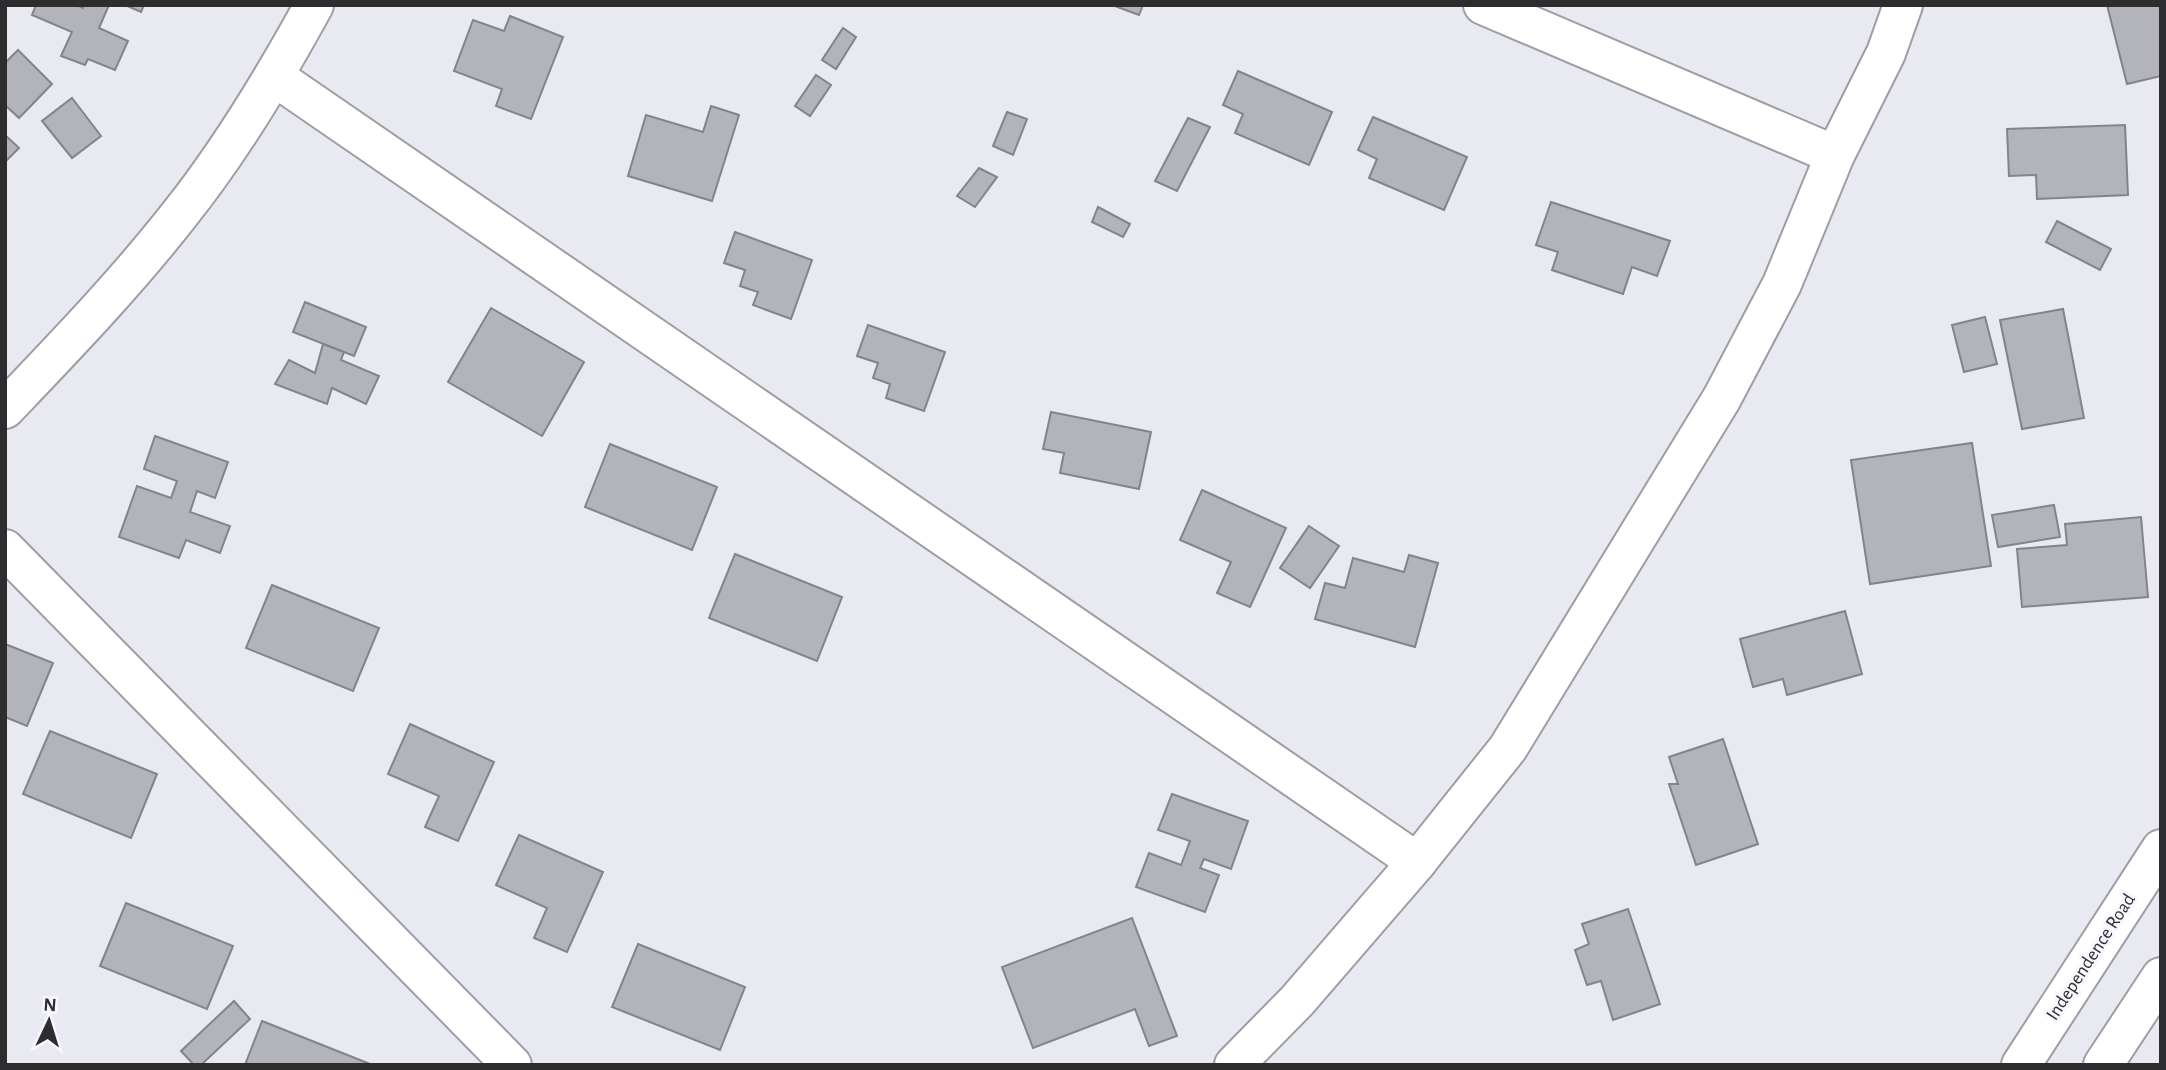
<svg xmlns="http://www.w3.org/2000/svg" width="2166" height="1070" font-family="'Alegreya Sans',sans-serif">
	<rect width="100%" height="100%" fill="#e9eaf1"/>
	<!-- building -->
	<g fill="#b3b3bb" stroke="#83838a" stroke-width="2">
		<polygon points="36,5 77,5 83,8 84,5 109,5 99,28 128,41 115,70 88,59 85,65 61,56 72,32 32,15"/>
		<polygon points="125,5 144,5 141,12"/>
		<polygon points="1112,5 1143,5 1139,15"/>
		<polygon points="2107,5 2161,5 2161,76 2127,84"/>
		<polygon points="510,16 563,37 531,119 496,106 502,89 454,71 473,20 504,31"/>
		<polygon points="843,28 856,37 836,69 822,60"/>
		<polygon points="18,50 52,84 19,118 5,105 5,63"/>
		<polygon points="1238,71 1332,112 1309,165 1235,133 1243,114 1223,105"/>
		<polygon points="816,75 831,85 810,116 795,106"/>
		<polygon points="72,98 101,136 72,158 42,121"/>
		<polygon points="711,106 739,115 712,201 628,176 646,115 703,132"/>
		<polygon points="1007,112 1027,119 1013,155 993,146"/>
		<polygon points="1373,117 1467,157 1444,210 1369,178 1377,159 1358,150"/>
		<polygon points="1188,118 1210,127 1177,191 1155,181"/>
		<polygon points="2125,125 2128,195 2037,199 2036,175 2009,176 2007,129"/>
		<polygon points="5,135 19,148 5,162"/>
		<polygon points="979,168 997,177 975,207 957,196"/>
		<polygon points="1551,202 1670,241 1657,276 1632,267 1623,294 1552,270 1558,252 1536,245"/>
		<polygon points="1098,207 1130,224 1123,237 1092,222"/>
		<polygon points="2057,221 2111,249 2100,270 2046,242"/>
		<polygon points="735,232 812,260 791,319 753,305 758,292 740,286 745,270 724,263"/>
		<polygon points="305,302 366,327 354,356 293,332"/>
		<polygon points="491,308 584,362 542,436 448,382"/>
		<polygon points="2063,309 2084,418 2022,429 2000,320"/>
		<polygon points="1985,317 1997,364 1964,372 1952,325"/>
		<polygon points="868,325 945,352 924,411 886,398 890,384 873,378 878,363 857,356"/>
		<polygon points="323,344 344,352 341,360 379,376 366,404 332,388 327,404 275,384 289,360 315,373"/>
		<polygon points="1051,412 1151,432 1139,489 1060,473 1064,453 1043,449"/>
		<polygon points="155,436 228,462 215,498 197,491 190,512 230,526 220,553 186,540 179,558 119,537 137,486 171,498 177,481 144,469"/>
		<polygon points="1972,443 1991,566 1870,584 1851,460"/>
		<polygon points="610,444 717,487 692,550 585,507"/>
		<polygon points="1202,490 1286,528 1250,607 1217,593 1231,562 1180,540"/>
		<polygon points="2054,505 2060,537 1998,547 1992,515"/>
		<polygon points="2141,517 2148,597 2022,607 2017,549 2067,545 2065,524"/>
		<polygon points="1309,526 1339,546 1310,588 1280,568"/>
		<polygon points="735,554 842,597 817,661 709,618"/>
		<polygon points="1409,555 1438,563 1415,647 1315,619 1325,583 1345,588 1353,558 1404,572"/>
		<polygon points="272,585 379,628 353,691 246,648"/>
		<polygon points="1845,611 1862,674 1787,695 1783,679 1753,687 1740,639"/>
		<polygon points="5,644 53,663 27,726 5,717"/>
		<polygon points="410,724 494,762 458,841 425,827 439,796 388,774"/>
		<polygon points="50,731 157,774 131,838 23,794"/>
		<polygon points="1723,739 1758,844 1696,865 1669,784 1678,784 1669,757"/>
		<polygon points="1172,794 1248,821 1231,869 1204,859 1200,868 1219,875 1205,912 1136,887 1149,853 1181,865 1190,841 1158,830"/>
		<polygon points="519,835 603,872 567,952 534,938 547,908 496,885"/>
		<polygon points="126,903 233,946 207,1009 100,966"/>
		<polygon points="1628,909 1660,1004 1613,1020 1601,981 1587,985 1575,950 1589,944 1582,924"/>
		<polygon points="1132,918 1177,1036 1149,1046 1135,1009 1033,1048 1002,967"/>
		<polygon points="638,944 745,987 720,1050 612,1007"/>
		<polygon points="234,1001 250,1019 201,1065 194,1065 181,1051"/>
		<polygon points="262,1021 370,1064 245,1065"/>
	</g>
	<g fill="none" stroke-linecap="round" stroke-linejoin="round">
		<!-- minor casing -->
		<g stroke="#9d9ea5" stroke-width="42">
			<g id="minor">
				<polyline points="1483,5 1835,155"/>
				<polyline points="275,77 1417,862"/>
				<path d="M5 409C65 346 125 284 179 215 231 150 274 78 314 5"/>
				<polyline points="5,549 512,1065"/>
				<polyline points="1234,1065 1297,1001 1417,862 1508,748 1722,398 1782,284 1835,155 1886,53 1903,5"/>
			</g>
		</g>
		<!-- major casing -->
		<g stroke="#9d9ea5" stroke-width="42">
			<g id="major">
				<polyline points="2021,1065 2161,849"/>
				<polyline points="2103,1065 2161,977"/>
			</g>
		</g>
		<!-- minor -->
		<use href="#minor" stroke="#fff" stroke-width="38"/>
		<!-- major -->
		<use href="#major" stroke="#fff" stroke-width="38"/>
	</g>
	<g text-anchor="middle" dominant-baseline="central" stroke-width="6" stroke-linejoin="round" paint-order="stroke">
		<!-- street labels -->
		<g font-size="19" fill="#2d2d30" stroke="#f6f7ff">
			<text transform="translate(2091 957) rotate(-57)">Independence Road</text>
		</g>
	</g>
	<!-- border -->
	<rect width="2166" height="1070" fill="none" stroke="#2d2d30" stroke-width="14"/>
	<!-- north arrow -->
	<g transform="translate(49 1021) rotate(4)" stroke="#f6f7ff" stroke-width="5" paint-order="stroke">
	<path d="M0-5L12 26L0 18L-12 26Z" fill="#2d2d30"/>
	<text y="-10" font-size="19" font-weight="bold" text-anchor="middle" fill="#2d2d30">N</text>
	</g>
</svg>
